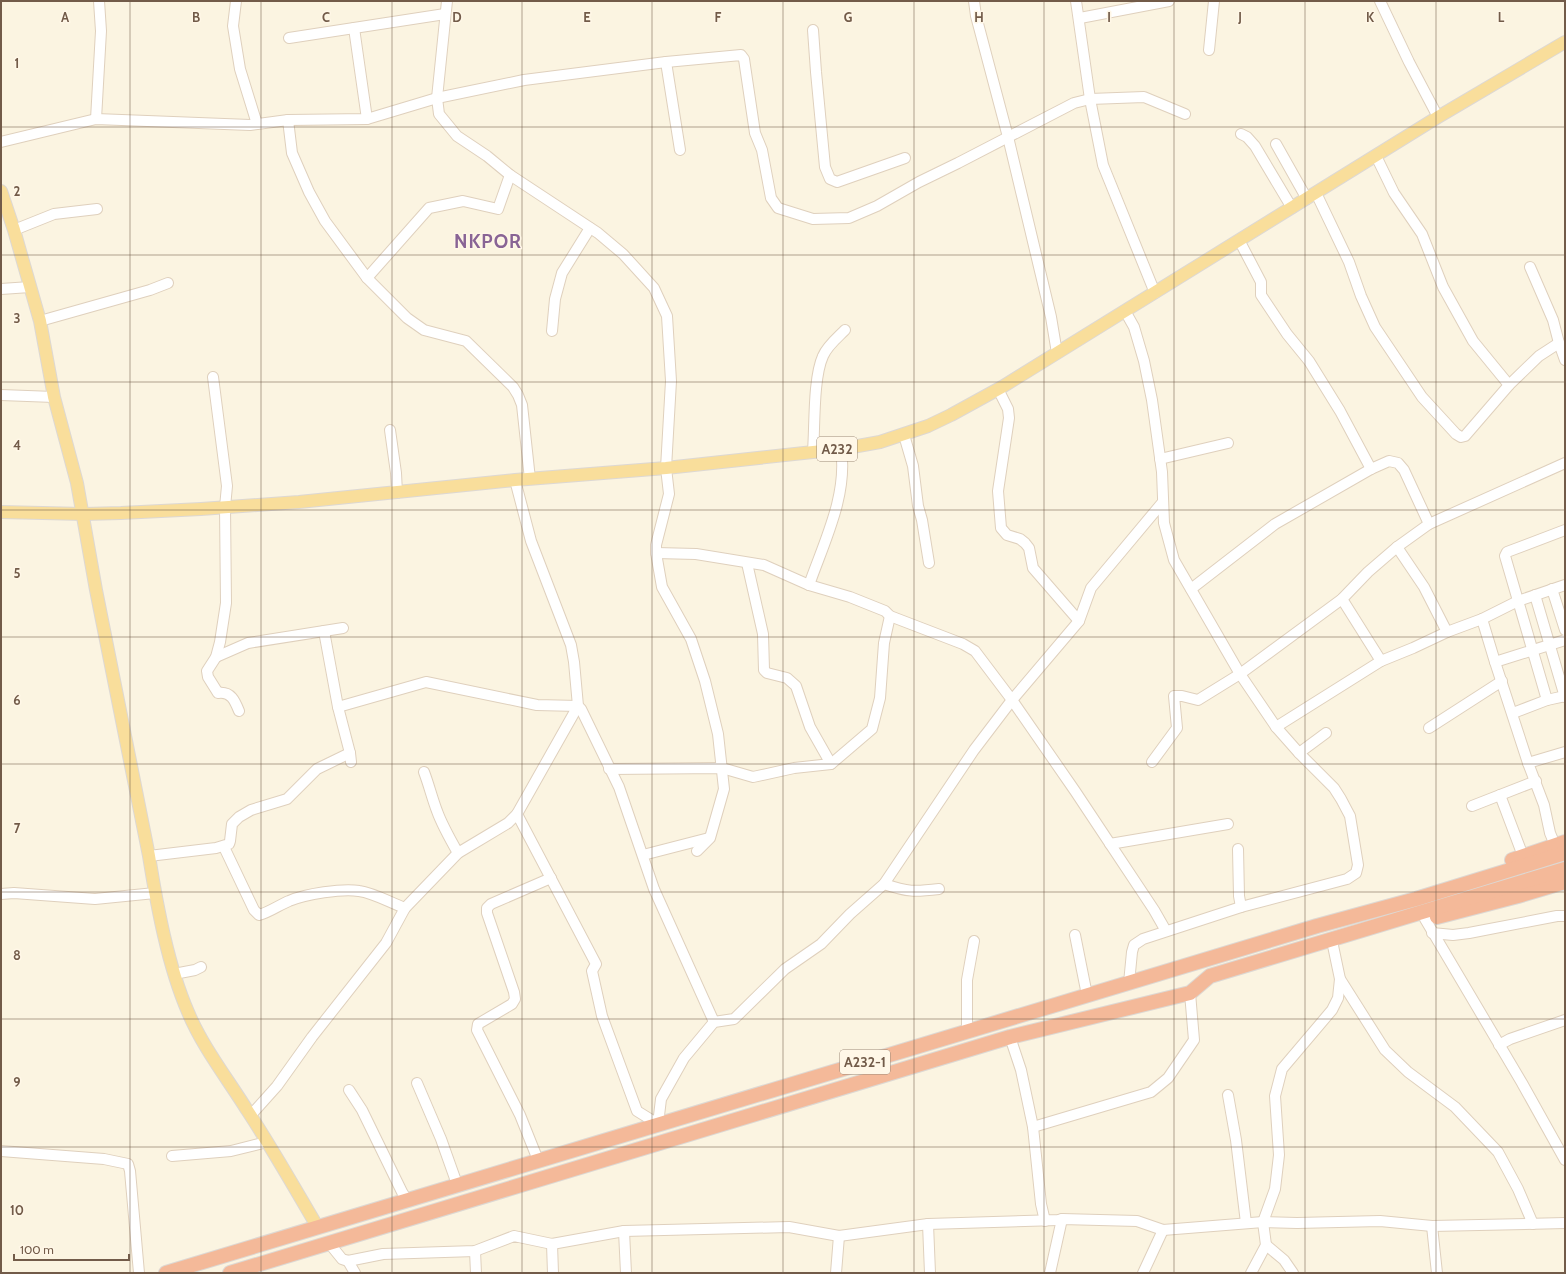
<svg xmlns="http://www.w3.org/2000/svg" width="1566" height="1274" font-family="Cabin,sans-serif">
	<rect width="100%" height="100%" fill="#fbf4e1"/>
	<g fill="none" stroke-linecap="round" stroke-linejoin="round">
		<!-- minor casing -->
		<g stroke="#dfd0bd" stroke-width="12">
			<g id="minor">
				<polyline points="236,1 233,26 240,69 257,124"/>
				<polyline points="447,1 437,98 439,114 457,136 487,156 510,175 598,233 623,254 654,288 667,316 671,381 666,468 669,494 656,545 656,553 662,587 691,639 705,681 718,734 724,789 710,838 697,851"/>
				<polyline points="974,1 976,16 1008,137 1051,317 1057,353"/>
				<polyline points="1076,1 1090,99 1103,165 1155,293"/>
				<polyline points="1380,1 1409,62 1438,117"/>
				<polyline points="1080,18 1169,1"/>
				<polyline points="354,28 367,119"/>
				<polyline points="813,30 816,72 825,167 830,179 837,182 905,158"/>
				<polyline points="289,38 445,14"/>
				<polyline points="1209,50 1214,1"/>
				<polyline points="666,62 680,150"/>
				<polyline points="96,119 101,31 99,1"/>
				<polyline points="288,120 292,153 309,192 325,221 367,278 407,318 424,330 466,341 513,387 518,395 522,405 530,479"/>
				<polyline points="1241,134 1247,137 1255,146 1292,208"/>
				<polyline points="1,142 96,119 250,125 288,120 367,119 437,98 524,80 666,62 741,55 744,59 755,133 762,150 771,198 778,208 813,219 849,218 877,206 919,182 958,163 1074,103 1090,99 1144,97 1185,114"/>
				<polyline points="1276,144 1307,199"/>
				<polyline points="1376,156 1394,193 1422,234 1443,287 1473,341 1509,385"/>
				<polyline points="1316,193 1349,262 1361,296 1375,327 1422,397 1456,434 1461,437 1465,436 1509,385 1539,356 1559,343 1565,360"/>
				<polyline points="14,230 54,214 97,209"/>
				<polyline points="1239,240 1261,282 1261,295 1287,334 1309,361 1340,411 1371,469"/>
				<polyline points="1530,267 1553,320 1559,343"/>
				<polyline points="367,278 429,208 463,201 498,209 510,175"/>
				<polyline points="1,289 30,287"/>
				<polyline points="1125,311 1134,327 1144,361 1152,400 1162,472 1164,523 1174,560 1240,674 1276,727 1299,753 1334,788 1341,799 1350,816 1358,865 1356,873 1347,879 1241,907 1143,939 1134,945 1132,952 1129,983"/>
				<polyline points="40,321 150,290 168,283"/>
				<polyline points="552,331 555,299 562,273 590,228"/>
				<path d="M213 377 227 486 225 507 226 603 220 642 216 657 207 671 208 677 218 693C231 691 235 701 239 711"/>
				<polyline points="998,389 1008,409 1009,418 998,491 1001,528 1007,535 1020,539 1025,543 1029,548 1033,568 1079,621"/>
				<polyline points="1,395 54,397"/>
				<polyline points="390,430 396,473 397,493"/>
				<polyline points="904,435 913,466 918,506 922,520 929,563"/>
				<path d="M813 451C815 426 813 378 823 356 827 346 837 338 845 330"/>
				<polyline points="1160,459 1228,443"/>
				<polyline points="515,480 531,541 571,645 574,662 578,706 581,709 619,787 654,889 714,1022"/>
				<polyline points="1397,547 1424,587 1447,632"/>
				<polyline points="656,553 696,554 764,565 809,585 850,597 885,611 890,616 963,644 975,651 1012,700 1075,791 1154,910 1166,931"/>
				<polyline points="747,563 763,634 764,670 767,673 787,678 796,686 810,727 831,764"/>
				<path d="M809 585C824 542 848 495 841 449"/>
				<polyline points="1191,589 1275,524 1371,469 1389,461 1398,463 1404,470 1429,524"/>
				<polyline points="1552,589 1565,630"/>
				<polyline points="1535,595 1565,697"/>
				<polyline points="1342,599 1381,661"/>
				<polyline points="1482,619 1495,662 1528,763 1544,805 1550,833 1555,845"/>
				<polyline points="324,631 338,707 350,753 351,762"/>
				<polyline points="216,657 248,643 343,628"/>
				<polyline points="1495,662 1565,640"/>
				<polyline points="1547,700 1505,556 1507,552 1565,530"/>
				<polyline points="338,707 426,682 537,705 578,706"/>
				<polyline points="1513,713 1547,700 1565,696"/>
				<polyline points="1276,727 1381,661 1413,648 1447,632 1482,619 1518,601 1565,585"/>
				<polyline points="1429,728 1502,681"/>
				<polyline points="1299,753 1326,733"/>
				<polyline points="1152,762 1177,728 1174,696 1182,696 1198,700 1240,674 1342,599 1368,572 1397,547 1429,524 1565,463"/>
				<polyline points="1528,763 1565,752"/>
				<polyline points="609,769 722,768 753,777 794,768 831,764 872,729 880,698 884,643 890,616"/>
				<path d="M424 772C429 785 432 798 437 811 442 825 450 839 458 853"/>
				<polyline points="1500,795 1523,856"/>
				<polyline points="1472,806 1536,781"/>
				<polyline points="517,814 596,964 592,971 602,1016 637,1111 658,1124 661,1099 684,1058 714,1022 734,1019 785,969 821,944 850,914 884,884 974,750 1012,700 1079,621 1091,588 1162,503"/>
				<polyline points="1110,844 1228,824"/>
				<path d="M224 847 254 910 259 915C270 912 279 905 289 901 305 894 343 888 359 891 374 893 391 903 405 908"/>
				<polyline points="1238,849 1239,896 1241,907"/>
				<polyline points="643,855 709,838"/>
				<polyline points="149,856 216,848 229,844 230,841 232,824 239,817 251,810 287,799 317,769 350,753"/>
				<path d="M884 884C908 892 914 892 939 889"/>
				<polyline points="1,894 14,893 95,899 155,893"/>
				<polyline points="1425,919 1522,1083 1565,1160"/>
				<polyline points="1432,933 1453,935 1469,933 1557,916 1565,916"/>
				<polyline points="1075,935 1087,995"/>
				<polyline points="1332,941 1340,979 1385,1050 1408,1072 1455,1107 1498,1152 1518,1189 1533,1224"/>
				<polyline points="174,974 195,970 201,967"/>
				<polyline points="967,1031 967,980 974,941"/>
				<polyline points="1010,1037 1021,1070 1033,1127 1041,1204 1045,1221"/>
				<polyline points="1499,1045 1510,1039 1565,1020"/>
				<polyline points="417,1083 441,1139 457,1184"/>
				<polyline points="349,1090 362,1110 402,1192 407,1200"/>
				<polyline points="1228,1095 1236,1140 1246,1223"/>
				<polyline points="251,1115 277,1086 312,1037 386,943 405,908 458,853 508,823 517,814 578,706"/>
				<polyline points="1033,1127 1151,1092 1168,1078 1194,1040 1190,993"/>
				<polyline points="1,1151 104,1159 128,1164 130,1171 139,1273"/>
				<polyline points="172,1156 231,1151 267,1142"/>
				<polyline points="538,1160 520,1115 477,1030 478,1024 512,1004 515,999 514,992 487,913 487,908 491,904 551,878"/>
				<polyline points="928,1224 930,1273"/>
				<polyline points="1432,1226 1437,1273"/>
				<polyline points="624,1231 626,1273"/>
				<polyline points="329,1243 342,1259 348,1261 383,1254 475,1251 514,1236 552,1244 624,1231 789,1227 839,1236 928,1224 1058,1220 1062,1219 1137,1221 1163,1230 1263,1222 1297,1223 1380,1221 1432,1226 1565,1223"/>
				<polyline points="552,1244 553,1273"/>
				<polyline points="1266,1245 1284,1260 1293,1273"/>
				<polyline points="475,1251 476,1273"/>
				<polyline points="348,1261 355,1273"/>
				<polyline points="836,1273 839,1236"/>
				<polyline points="1050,1273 1062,1219"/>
				<polyline points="1143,1273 1163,1230"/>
				<polyline points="1251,1273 1266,1245 1263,1222 1275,1189 1279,1155 1275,1096 1282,1069 1332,1010 1338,998 1340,979"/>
			</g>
		</g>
		<!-- major casing -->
		<g stroke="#ddd8d3" stroke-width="14">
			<g id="major">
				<path d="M1 191 14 230 40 321 54 397 77 483 96 590 149 856C157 906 168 966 188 1012 202 1046 227 1078 247 1110 272 1148 294 1187 317 1226"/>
				<polyline points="1,512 84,514 121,513 201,509 299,502 515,480 666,468 841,449 880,442 928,426 951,415 1002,387 1438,117 1565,42"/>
			</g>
		</g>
		<!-- highway casing -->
		<g stroke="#ddd8d3" stroke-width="16">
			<g id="highway">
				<polyline points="1512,860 1565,842"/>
				<polyline points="1437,917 1518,896 1565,882"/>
				<polyline points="166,1273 1317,926 1416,899 1565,853"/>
				<polyline points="230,1273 1010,1037 1190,993 1210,976 1565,869"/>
			</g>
		</g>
		<!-- minor -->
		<use href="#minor" stroke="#fff" stroke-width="10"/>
		<!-- major -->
		<use href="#major" stroke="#f9de9b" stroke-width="12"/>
		<!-- highway -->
		<use href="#highway" stroke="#f4b999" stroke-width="14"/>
	</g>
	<!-- grid -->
	<path fill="none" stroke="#725b49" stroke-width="1" stroke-opacity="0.55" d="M130 1V1273M261 1V1273M392 1V1273M522 1V1273M652 1V1273M783 1V1273M914 1V1273M1044 1V1273M1174 1V1273M1305 1V1273M1436 1V1273M1 127H1565M1 255H1565M1 382H1565M1 510H1565M1 637H1565M1 764H1565M1 892H1565M1 1019H1565M1 1147H1565"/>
	<g text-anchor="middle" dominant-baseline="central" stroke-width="3" stroke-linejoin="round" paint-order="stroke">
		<!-- shield labels -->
		<g fill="#fff7e7" stroke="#9c8a78" stroke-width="1">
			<rect x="817" y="437" width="40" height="24" rx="3"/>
			<rect x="840" y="1050" width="50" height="24" rx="3"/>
		</g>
		<g font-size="14" font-weight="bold" fill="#725b49">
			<text x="837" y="449">A232</text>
			<text x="865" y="1062">A232-1</text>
		</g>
		<!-- district labels -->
		<g font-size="19" font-weight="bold" letter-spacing="1" fill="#896495" stroke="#fff7e7">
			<text x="488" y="241">NKPOR</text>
		</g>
	</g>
	<g font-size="13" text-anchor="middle" font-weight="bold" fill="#725b49" stroke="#fff7e7" stroke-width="3" stroke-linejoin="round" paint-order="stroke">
		<text x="65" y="22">A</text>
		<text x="196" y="22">B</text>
		<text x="326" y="22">C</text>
		<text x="457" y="22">D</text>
		<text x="587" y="22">E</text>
		<text x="718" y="22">F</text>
		<text x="848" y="22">G</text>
		<text x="979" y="22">H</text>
		<text x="1109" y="22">I</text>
		<text x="1240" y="22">J</text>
		<text x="1370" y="22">K</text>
		<text x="1501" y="22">L</text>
		<text x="17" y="68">1</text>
		<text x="17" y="196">2</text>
		<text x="17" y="323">3</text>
		<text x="17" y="450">4</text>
		<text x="17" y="578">5</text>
		<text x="17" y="705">6</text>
		<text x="17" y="833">7</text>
		<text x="17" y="960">8</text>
		<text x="17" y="1087">9</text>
		<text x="17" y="1215">10</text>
	</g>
	<!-- border -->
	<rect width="1566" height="1274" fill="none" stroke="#725b49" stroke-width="4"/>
	<!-- scale -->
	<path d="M14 1254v6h115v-6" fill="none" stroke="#725b49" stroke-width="2"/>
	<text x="20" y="1254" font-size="12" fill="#725b49" stroke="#fff7e7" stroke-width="3" paint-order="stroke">100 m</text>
</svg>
